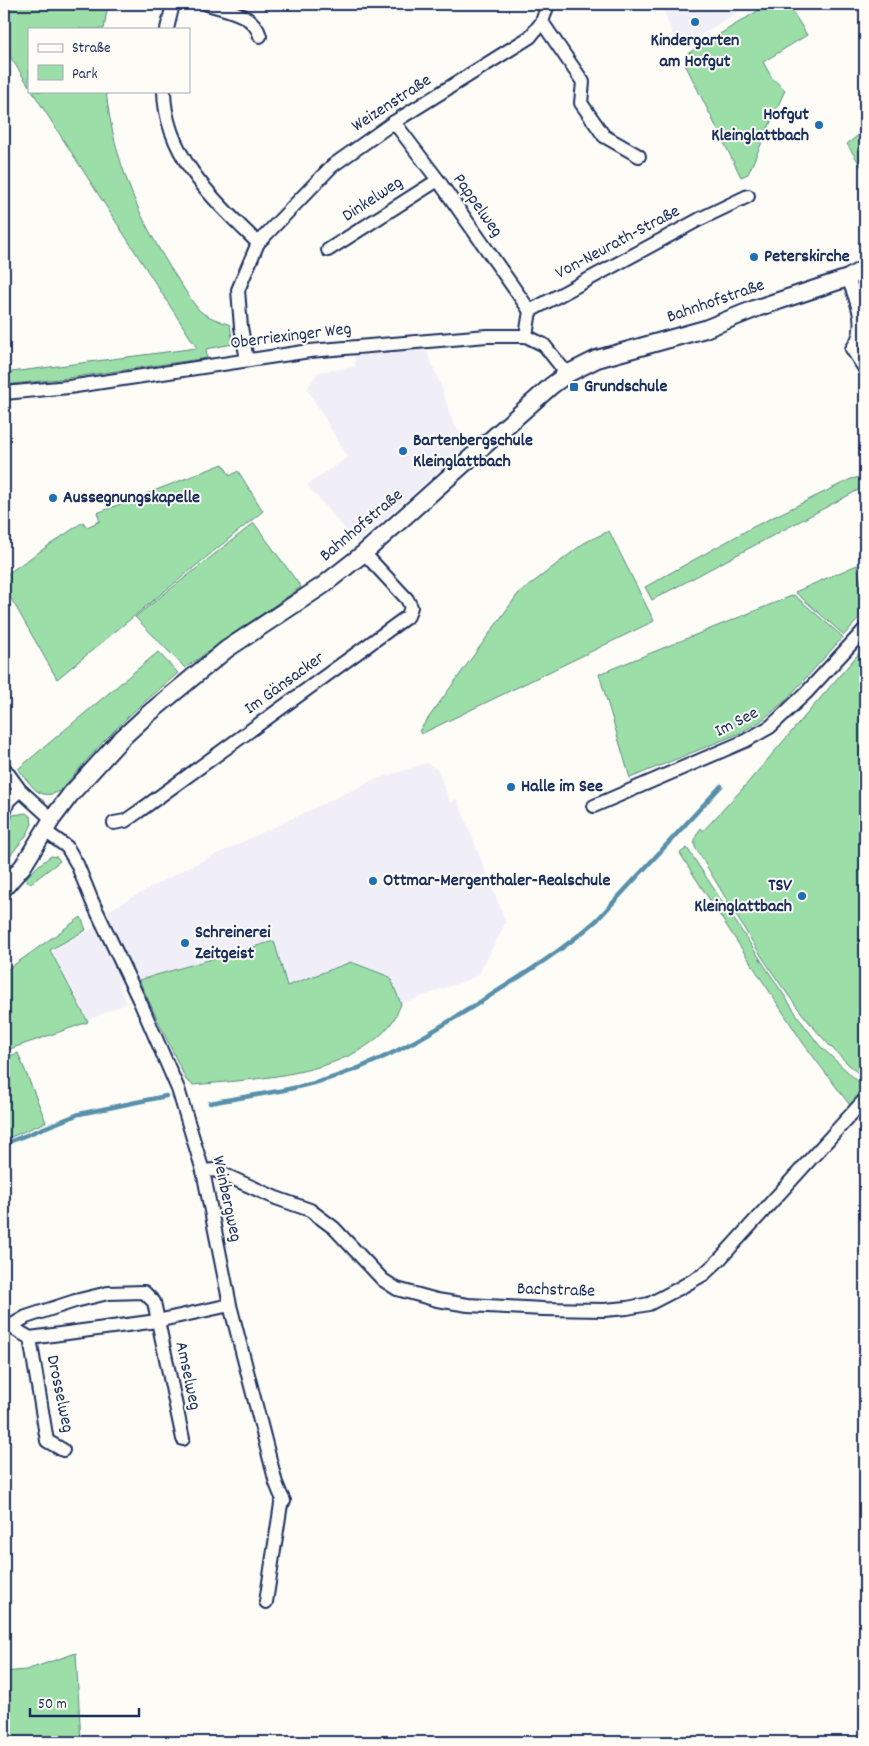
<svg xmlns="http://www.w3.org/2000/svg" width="869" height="1746" font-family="Dekko,sans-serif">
	<rect width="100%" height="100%" fill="#fdfcf7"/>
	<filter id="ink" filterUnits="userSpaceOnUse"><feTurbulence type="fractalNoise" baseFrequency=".02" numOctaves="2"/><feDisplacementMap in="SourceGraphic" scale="10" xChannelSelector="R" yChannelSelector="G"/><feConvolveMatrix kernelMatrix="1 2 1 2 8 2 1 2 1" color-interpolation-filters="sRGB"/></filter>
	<g filter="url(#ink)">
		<!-- built -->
		<g fill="#f0eff8">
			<polygon points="661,4 750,4 685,45 678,46 675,41"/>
			<polygon points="425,347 441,386 453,423 470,444 357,543 307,485 348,457 307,389 318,372 355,367 354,355"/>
			<polygon points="427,763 437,769 450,802 457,799 506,922 478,976 401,1004 390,977 351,962 287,986 273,941 119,985 127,1003 88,1020 52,950 111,919 107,911 183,870 374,780"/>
		</g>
		<!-- green -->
		<g fill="#9cdea7" stroke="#5c8682">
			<polygon points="4,4 108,4 104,29 29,29 29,86 4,47"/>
			<polygon points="769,4 788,4 807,35 763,62 772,78 785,90 748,174 741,177 685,64 687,54"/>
			<path d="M32 91H106C113 159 140 222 177 278 184 288 191 301 199 310 206 317 221 321 230 325L233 344 206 349 207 358 68 378 4 385V373L197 348Z"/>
			<polygon points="865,130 865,163 861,166 847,144"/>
			<polygon points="223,464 230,476 238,471 263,511 57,679 4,586 4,576 83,522 87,527 100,521 97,513"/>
			<polygon points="861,477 864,487 652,600 645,587 753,527 851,479"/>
			<polygon points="254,523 301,587 185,668 135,617"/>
			<polygon points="609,531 654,621 421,734 419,731 518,594 584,543"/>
			<polygon points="857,565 861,584 865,589 865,612 844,635 795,592"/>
			<polygon points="794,595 843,637 784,702 761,721 740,733 630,778 599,674"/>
			<path d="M158 652 178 673 132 713 101 744 60 791C38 802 32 785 18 769Z"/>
			<path d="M860 652 865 653V1079C792 1019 744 927 695 847 694 840 696 834 701 828L703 831 744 787Z"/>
			<polygon points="26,813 31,817 32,824 26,836 4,863 4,841 13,815"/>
			<path d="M687 848 801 1021 820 1046 863 1086C866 1096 858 1102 852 1108L803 1043 691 871 680 853Z"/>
			<polygon points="51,856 57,857 60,861 30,884 25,879 39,865"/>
			<polygon points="81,917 86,930 50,950 88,1022 4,1051 4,972"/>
			<path d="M274 941 287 986 351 962 390 977 401 1004C398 1011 395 1019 390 1025 349 1076 254 1079 193 1085L186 1080 139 980Z"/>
			<polygon points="18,1053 46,1122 4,1140 4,1058"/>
			<polygon points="76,1653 81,1742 4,1742 4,1672 26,1670"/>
		</g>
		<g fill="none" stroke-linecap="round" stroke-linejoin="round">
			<!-- stream -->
			<g stroke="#5890aa" stroke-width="4.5">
				<path d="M210 1103C253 1095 298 1090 340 1075 393 1057 441 1027 488 997 526 973 563 950 597 920L721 786"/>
				<polyline points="4,1144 79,1114 166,1096"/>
			</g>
			<!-- street casing -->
			<g stroke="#1b2f5e" stroke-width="16">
				<g id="street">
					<path d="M207 4C227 10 254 14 260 36"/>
					<polyline points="542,22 583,82 581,103 604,136 639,156"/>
					<polyline points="167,29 173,4"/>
					<path d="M164 91C165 156 215 201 258 243"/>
					<polyline points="394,122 438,180 530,311"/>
					<polyline points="328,250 438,180"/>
					<path d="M848 278C857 301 869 328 852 349L865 369"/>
					<polyline points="526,336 530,311 700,219 748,196"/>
					<polyline points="247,360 241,327 238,290 258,243 332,166 394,122 530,37 542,22 548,4"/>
					<polyline points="4,393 69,387 310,351 487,336 526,336 544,345 567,374"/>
					<polyline points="4,768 20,790 52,819"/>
					<polyline points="594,806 745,741 770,727 806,693 865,629"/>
					<polyline points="4,814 8,801 20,790"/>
					<polyline points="114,823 125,821 138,812 408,616 411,607 407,599 364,553"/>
					<polyline points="45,831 67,847 77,864 92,901 141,1004 178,1089 203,1171 230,1305 276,1483 280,1493 284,1501 281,1504 266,1602"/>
					<polyline points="203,1171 214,1170 276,1198 310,1210 334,1228 383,1280 397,1289 437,1300 468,1305 543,1309 604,1310 627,1308 649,1304 678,1289 704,1274 720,1259 865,1099"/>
					<polyline points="11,1327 30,1338 157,1321 230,1305"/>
					<polyline points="4,1330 26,1317 75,1301 108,1293 144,1292 154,1302 183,1439"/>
					<polyline points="30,1338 47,1441 63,1450"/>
				</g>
			</g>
			<!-- secondary casing -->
			<g stroke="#1b2f5e" stroke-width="20">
				<polyline id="secondary" points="4,888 23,866 52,819 70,795 120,740 147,715 227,649 322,586 364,553 551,386 567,374 597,359 705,329 757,308 848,278 865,268"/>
			</g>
			<!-- street -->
			<use href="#street" stroke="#fdfcf7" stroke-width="12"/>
			<!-- secondary -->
			<use href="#secondary" stroke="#fdfcf7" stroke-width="16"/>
		</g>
	</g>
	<!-- markers -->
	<g fill="#1f6fb2" stroke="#fdfcf7" stroke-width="2">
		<circle cx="695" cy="22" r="5"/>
		<circle cx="819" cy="125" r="5"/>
		<circle cx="754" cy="257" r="5"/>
		<rect x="569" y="382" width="10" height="10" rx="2.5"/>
		<circle cx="403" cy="451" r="5"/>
		<circle cx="53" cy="498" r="5"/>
		<circle cx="511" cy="787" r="5"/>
		<circle cx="373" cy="881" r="5"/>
		<circle cx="802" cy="896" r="5"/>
		<circle cx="185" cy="943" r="5"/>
	</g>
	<g text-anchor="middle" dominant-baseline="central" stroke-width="4" stroke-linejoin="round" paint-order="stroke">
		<!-- poi labels -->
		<g font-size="18" font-weight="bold" fill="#1b2f5e" stroke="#fdfcf7" text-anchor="start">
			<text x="695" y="41" text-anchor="middle">Kindergarten<tspan x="695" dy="21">am Hofgut</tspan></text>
			<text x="809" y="115" text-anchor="end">Hofgut<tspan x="809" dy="21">Kleinglattbach</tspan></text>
			<text x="764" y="257">Peterskirche</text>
			<text x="584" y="387">Grundschule</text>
			<text x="413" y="441">Bartenbergschule<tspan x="413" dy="21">Kleinglattbach</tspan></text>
			<text x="63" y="498">Aussegnungskapelle</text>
			<text x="521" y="787">Halle im See</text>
			<text x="383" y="881">Ottmar-Mergenthaler-Realschule</text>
			<text x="792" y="886" text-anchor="end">TSV<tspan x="792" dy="21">Kleinglattbach</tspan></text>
			<text x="195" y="933">Schreinerei<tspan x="195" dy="21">Zeitgeist</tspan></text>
		</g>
		<!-- street labels -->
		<g font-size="18" fill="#1b2f5e" stroke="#fdfcf7">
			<text transform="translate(392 104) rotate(-33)">Weizenstraße</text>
			<text transform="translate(373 200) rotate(-33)">Dinkelweg</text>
			<text transform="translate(477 206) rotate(55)">Pappelweg</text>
			<text transform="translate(618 243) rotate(-28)">Von-Neurath-Straße</text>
			<text transform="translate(716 302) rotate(-19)">Bahnhofstraße</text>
			<text transform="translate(291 337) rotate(-7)">Oberriexinger Weg</text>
			<text transform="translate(362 526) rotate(-40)">Bahnhofstraße</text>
			<text transform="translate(285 684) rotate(-36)">Im Gänsacker</text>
			<text transform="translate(737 723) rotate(-27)">Im See</text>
			<text transform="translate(226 1199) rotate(78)">Weinbergweg</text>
			<text transform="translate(556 1291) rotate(2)">Bachstraße</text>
			<text transform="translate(187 1376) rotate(78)">Amselweg</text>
			<text transform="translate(59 1394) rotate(78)">Drosselweg</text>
		</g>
	</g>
	<!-- margin -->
	<rect width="869" height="1746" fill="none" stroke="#fdfcf7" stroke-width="20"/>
	<rect x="10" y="10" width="849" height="1726" fill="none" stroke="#1b2f5e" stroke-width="2" filter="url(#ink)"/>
	<!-- legend -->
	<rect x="28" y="28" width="162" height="65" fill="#fdfcf7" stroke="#a3aaba"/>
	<rect x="38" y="44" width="25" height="8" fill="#fdfcf7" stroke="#a3aaba"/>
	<text x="72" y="52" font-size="15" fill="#1b2f5e">Straße</text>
	<rect x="38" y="65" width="25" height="15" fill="#9cdea7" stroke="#a3aaba"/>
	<text x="72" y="78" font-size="15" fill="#1b2f5e">Park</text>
	<!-- scale -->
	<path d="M30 1708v8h109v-8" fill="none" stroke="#1b2f5e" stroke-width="2.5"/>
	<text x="38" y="1708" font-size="15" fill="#1b2f5e" stroke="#fdfcf7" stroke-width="4" paint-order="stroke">50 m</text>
</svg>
